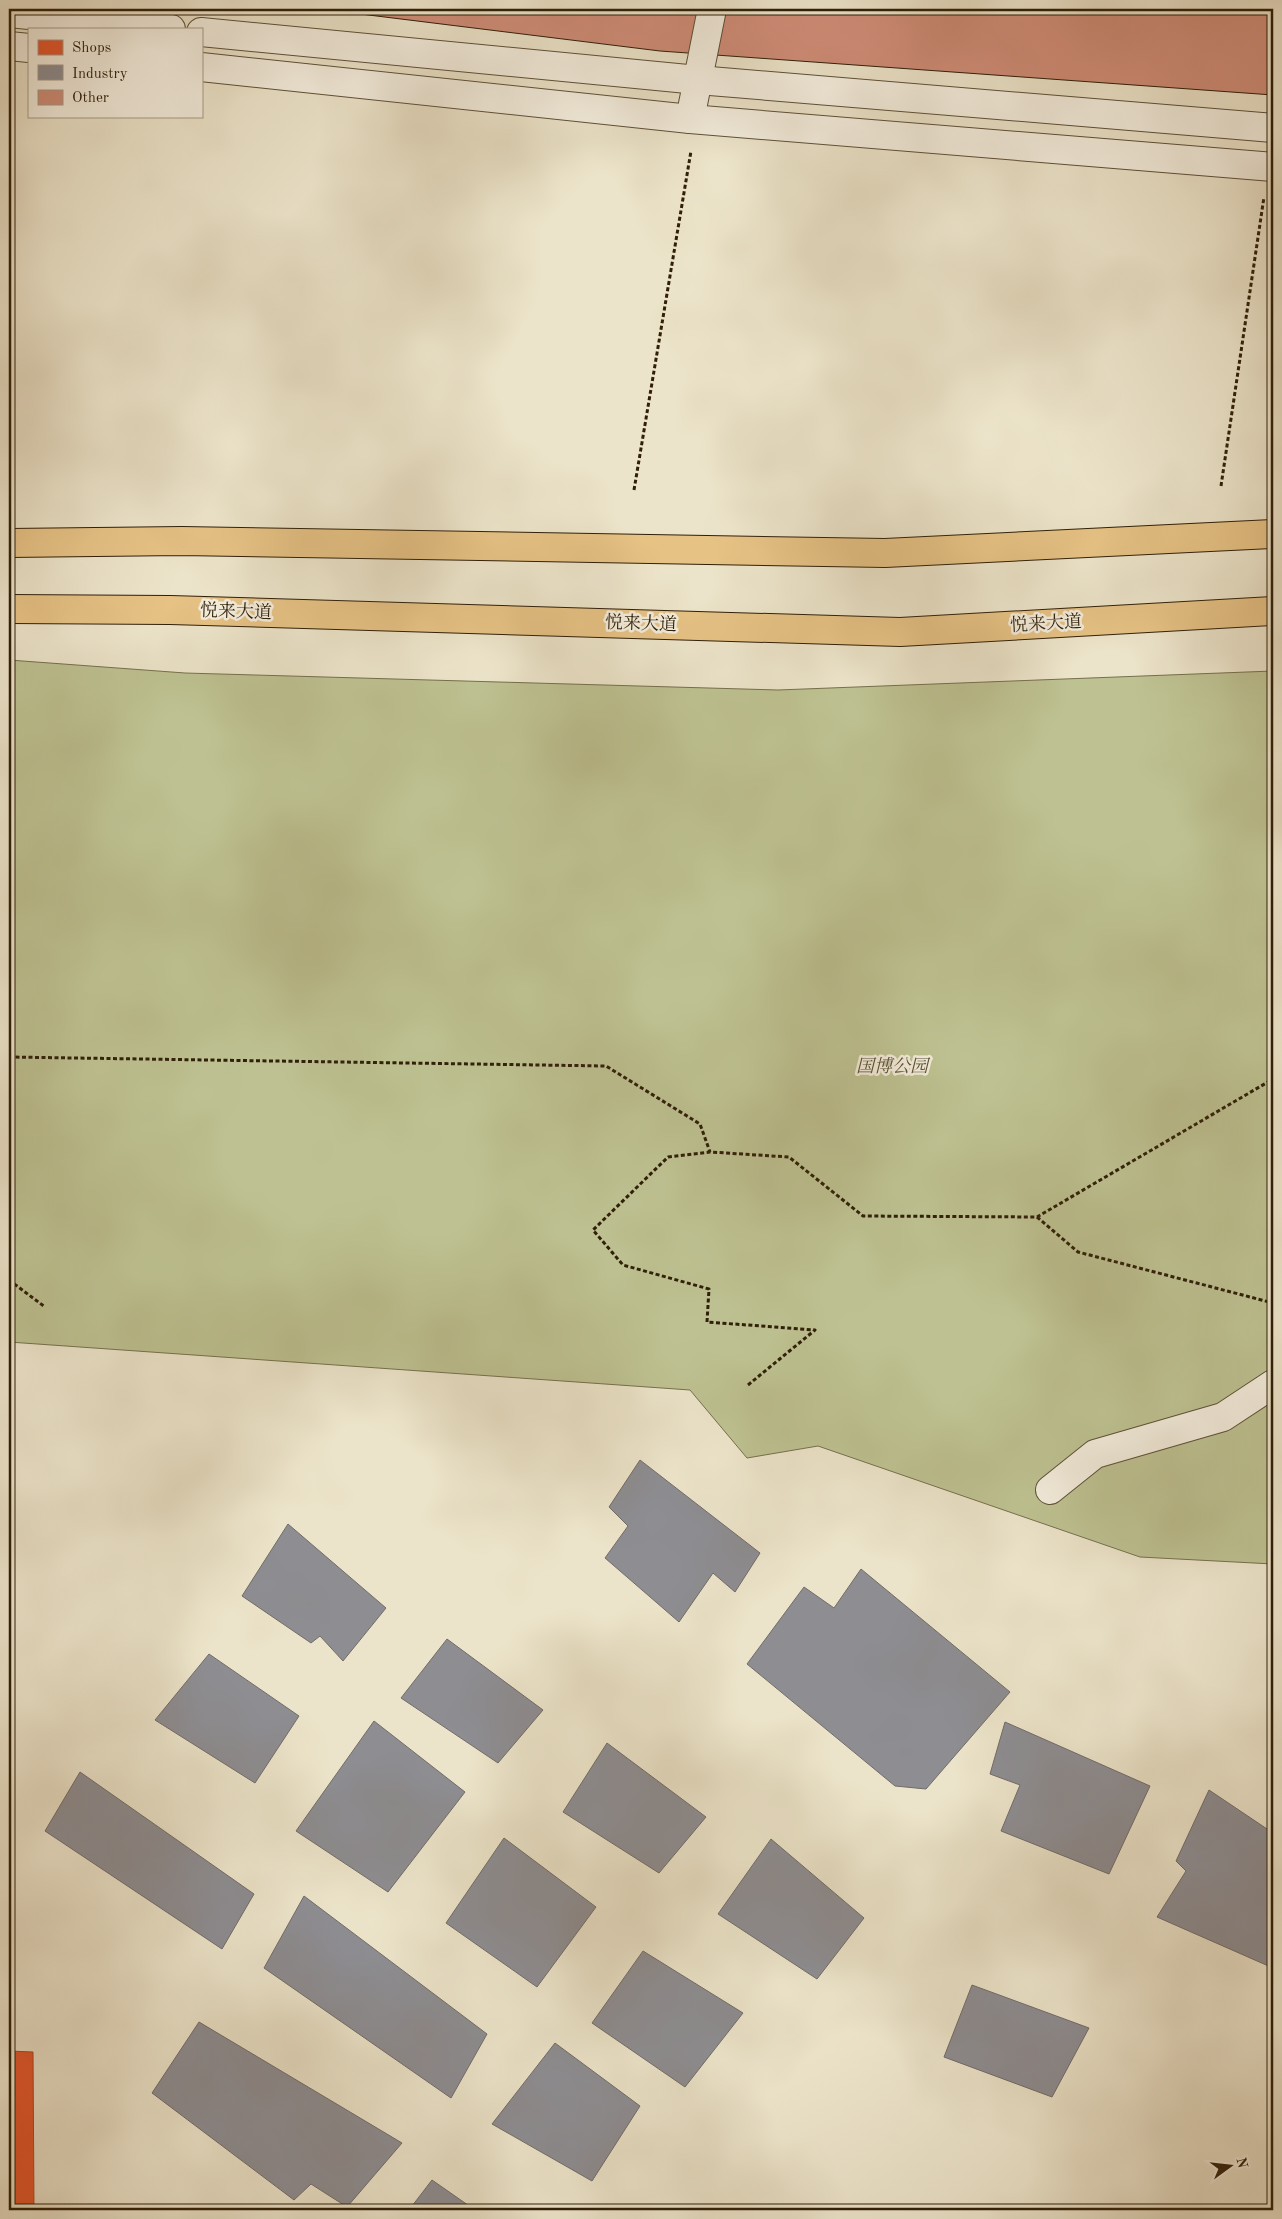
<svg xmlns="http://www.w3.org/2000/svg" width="1282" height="2219" font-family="'Old Standard TT','Noto Serif SC',serif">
	<rect width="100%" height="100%" fill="#ece4ca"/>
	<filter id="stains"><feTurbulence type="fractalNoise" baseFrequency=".004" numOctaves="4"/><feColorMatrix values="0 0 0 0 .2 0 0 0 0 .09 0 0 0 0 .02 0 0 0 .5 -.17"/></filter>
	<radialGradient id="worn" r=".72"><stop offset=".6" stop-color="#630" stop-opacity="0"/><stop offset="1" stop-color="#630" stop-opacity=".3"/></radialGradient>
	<!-- green -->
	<polygon fill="#bec292" stroke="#76704d" points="9,660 185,673 778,690 1273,671 1273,1564 1140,1557 818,1446 747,1458 690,1390 9,1342"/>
	<!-- shops -->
	<polygon fill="#e4572e" stroke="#ae4623" points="9,2051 33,2052 34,2210 9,2210"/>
	<!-- industry -->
	<g fill="#8d8d92" stroke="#716c69">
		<polygon points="640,1460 760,1553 735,1592 713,1573 679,1622 605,1558 628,1526 609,1507"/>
		<polygon points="288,1524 386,1608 343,1661 320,1636 311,1643 242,1596"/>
		<polygon points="861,1569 1010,1692 926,1789 895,1786 747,1664 804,1587 834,1608"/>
		<polygon points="447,1639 543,1710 498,1763 401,1698"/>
		<polygon points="209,1654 299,1716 255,1783 155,1720"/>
		<polygon points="374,1721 465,1792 388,1892 296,1831"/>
		<polygon points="1005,1722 1150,1786 1109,1874 1001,1831 1020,1785 990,1774"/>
		<polygon points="607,1743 706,1817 659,1873 563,1812"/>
		<polygon points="80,1772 254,1894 222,1949 45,1831"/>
		<polygon points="1209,1790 1273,1833 1273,1968 1157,1917 1186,1871 1176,1861"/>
		<polygon points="504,1838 596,1907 537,1987 446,1923"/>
		<polygon points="771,1839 864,1918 817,1979 718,1914"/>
		<polygon points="304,1896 487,2034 451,2098 264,1968"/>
		<polygon points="643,1951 743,2013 685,2087 592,2023"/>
		<polygon points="972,1985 1089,2028 1052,2097 944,2057"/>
		<polygon points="199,2022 402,2143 347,2207 311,2184 294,2200 152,2093"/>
		<polygon points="555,2043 640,2106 592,2181 492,2124"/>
		<polygon points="432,2180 475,2210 409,2210"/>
	</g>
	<!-- building -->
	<g fill="#cf8d78" stroke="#2f1f08">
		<polygon points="320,9 1273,9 1273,95 660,51"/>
		<polygon points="1220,9 1246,9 1246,12"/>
	</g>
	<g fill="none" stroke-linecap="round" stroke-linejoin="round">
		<!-- minor casing -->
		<g stroke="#5e5038" stroke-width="30">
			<g id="minor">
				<polyline points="9,13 171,29"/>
				<polyline points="201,32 698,80 1273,128"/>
				<polyline points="9,46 29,48"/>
				<polyline points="201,67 690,119 1273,167"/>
				<polyline points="690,119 712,9"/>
				<polyline points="1050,1490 1095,1454 1223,1417 1273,1384"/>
			</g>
		</g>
		<!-- major casing -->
		<g stroke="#2f1f08" stroke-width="30">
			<g id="major">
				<polyline points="9,543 182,541 885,553 1273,534"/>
				<polyline points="9,609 170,610 900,632 1273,611"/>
			</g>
		</g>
		<!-- path -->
		<g stroke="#2f1f08" stroke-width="3" stroke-dasharray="4 2.5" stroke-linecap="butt">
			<polyline points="1221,486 1264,197"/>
			<polyline points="634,490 691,151"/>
			<polyline points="9,1057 606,1066 700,1124 710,1152"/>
			<polyline points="1037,1217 1078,1252 1273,1303"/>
			<polyline points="9,1280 45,1307"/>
			<polyline points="748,1385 815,1330 707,1322 709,1289 623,1265 593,1230 668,1157 710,1152 789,1157 863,1216 1037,1217 1273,1079"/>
		</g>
		<!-- minor -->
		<use href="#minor" stroke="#f3eddd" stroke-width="28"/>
		<!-- major -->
		<use href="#major" stroke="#e6c285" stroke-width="28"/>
	</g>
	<g text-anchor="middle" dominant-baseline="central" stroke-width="5" stroke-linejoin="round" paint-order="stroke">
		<!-- street labels -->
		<g font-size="18" fill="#2f1f08" stroke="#f3eddd">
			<text transform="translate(236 612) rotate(2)">悦来大道</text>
			<text transform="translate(641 624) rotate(2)">悦来大道</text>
			<text transform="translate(1046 624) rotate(-3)">悦来大道</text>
		</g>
		<!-- park labels -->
		<g font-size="18" font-style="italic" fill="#5a5031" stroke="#f3eddd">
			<text x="892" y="1067">国博公园</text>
		</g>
	</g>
	<!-- margin -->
	<rect width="1282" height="2219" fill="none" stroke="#ece4ca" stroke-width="30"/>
	<rect x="10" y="10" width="1262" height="2199" fill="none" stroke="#2f1f08" stroke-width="2.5"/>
	<rect x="15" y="15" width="1252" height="2189" fill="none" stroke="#2f1f08"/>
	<!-- legend -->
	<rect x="28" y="28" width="175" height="90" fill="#f3eddd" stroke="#a59b88"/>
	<rect x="38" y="40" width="25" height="15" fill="#e4572e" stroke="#a59b88"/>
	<text x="72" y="52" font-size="15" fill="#2f1f08">Shops</text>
	<rect x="38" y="65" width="25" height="15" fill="#8d8d92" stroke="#a59b88"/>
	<text x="72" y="78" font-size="15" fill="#2f1f08">Industry</text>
	<rect x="38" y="90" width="25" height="15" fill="#cf8d78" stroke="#a59b88"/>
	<text x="72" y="102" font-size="15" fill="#2f1f08">Other</text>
	<!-- north arrow -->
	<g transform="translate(1230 2166) rotate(75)" stroke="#f3eddd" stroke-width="4" paint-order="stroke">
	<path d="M0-4L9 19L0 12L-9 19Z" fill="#2f1f08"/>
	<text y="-8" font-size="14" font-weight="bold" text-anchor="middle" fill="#2f1f08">N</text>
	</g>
	<rect width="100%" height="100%" filter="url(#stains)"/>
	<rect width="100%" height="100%" fill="url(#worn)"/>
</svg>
